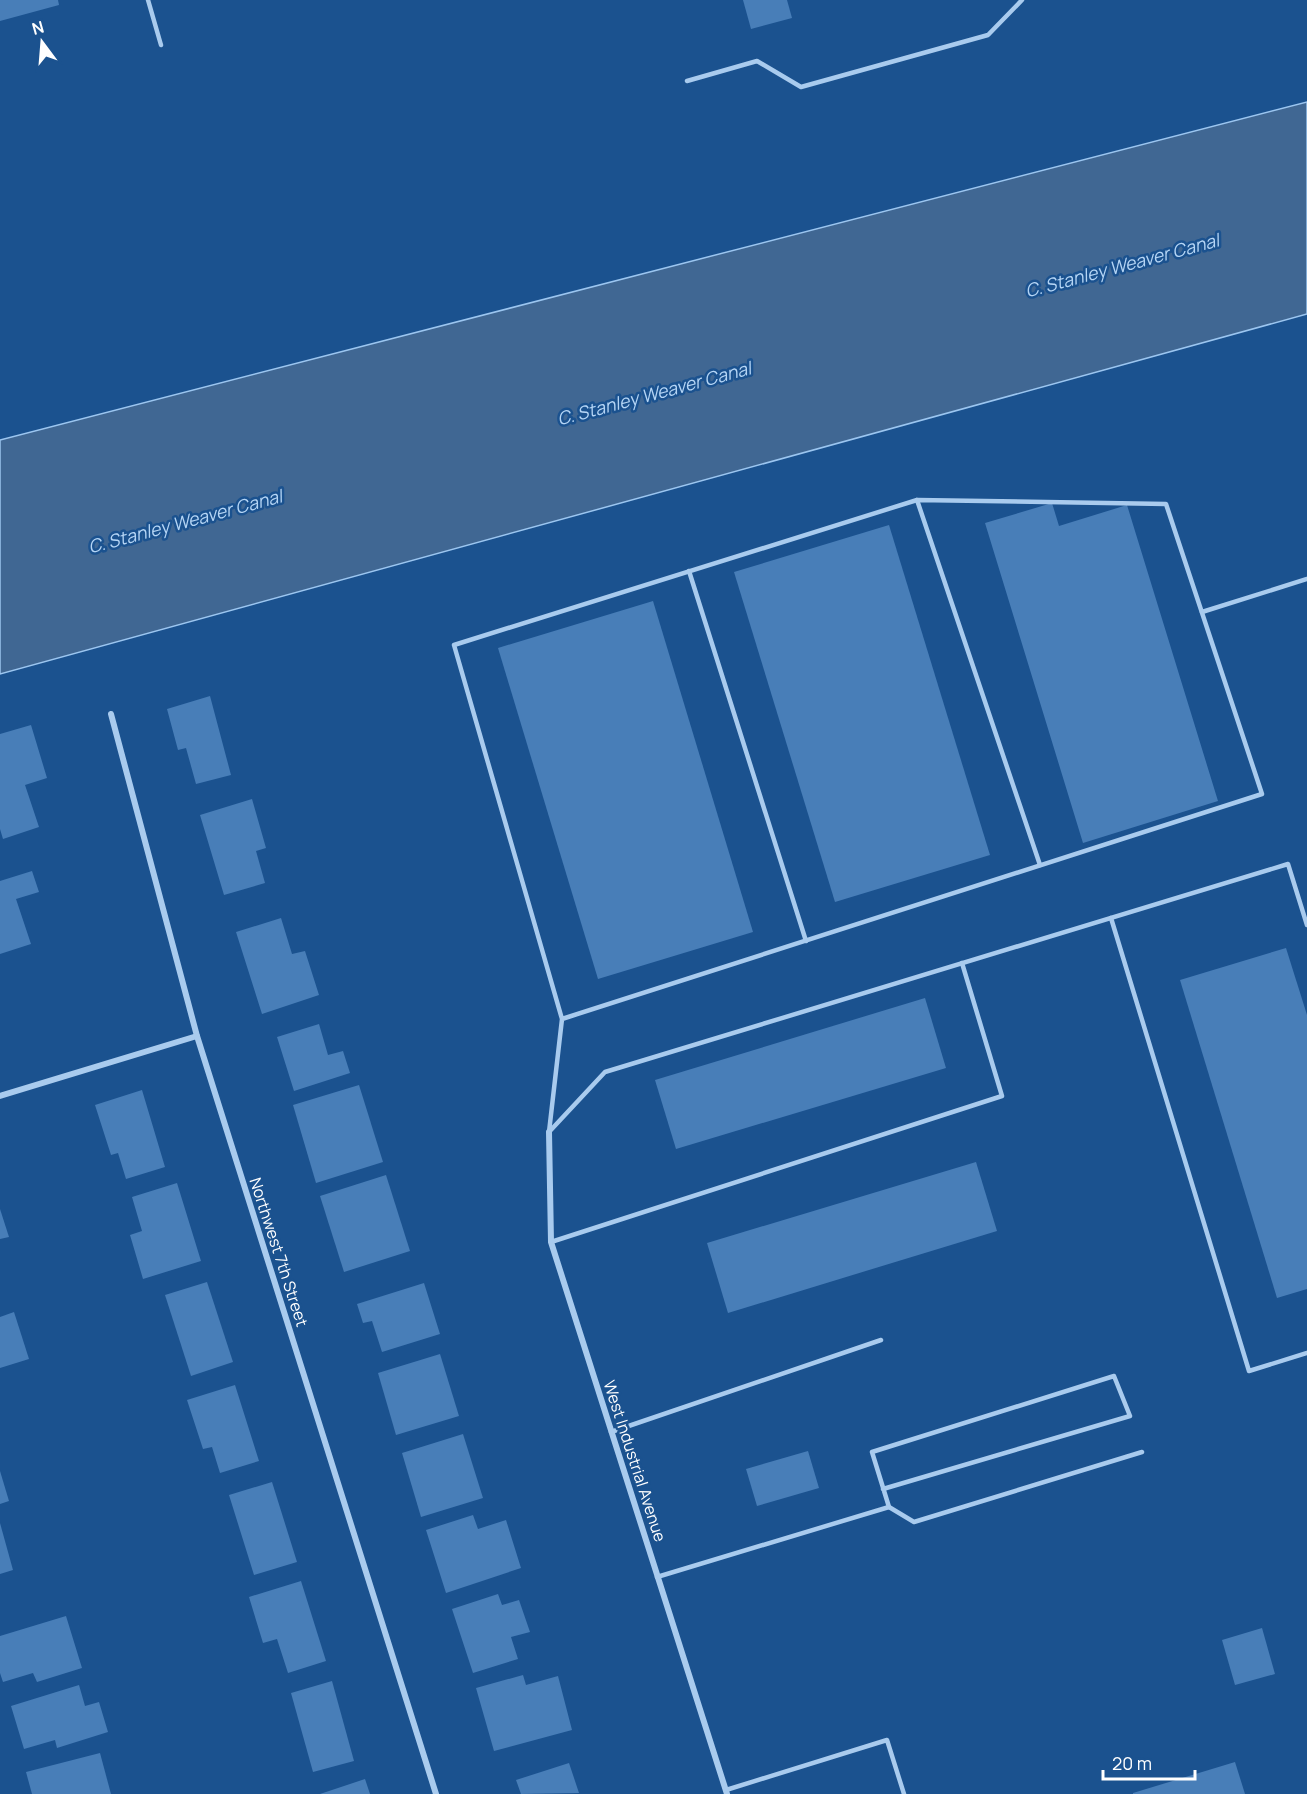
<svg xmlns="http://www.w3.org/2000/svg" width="1307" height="1794" font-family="Manrope,sans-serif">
	<rect width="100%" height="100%" fill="#1b528f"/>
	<!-- water -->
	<polygon fill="#406793" stroke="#9cc6f0" stroke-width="1.5" points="1307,102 1307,314 0,674 0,440"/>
	<!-- building -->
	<g fill="#487eb8">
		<polygon points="0,0 58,0 59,5 0,21"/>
		<polygon points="743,0 787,0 792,18 751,29"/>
		<polygon points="1052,503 1059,526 1127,505 1218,801 1083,843 985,523"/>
		<polygon points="889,525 990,855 835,902 734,572"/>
		<polygon points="653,601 753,932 598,979 498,648"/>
		<polygon points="210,696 231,775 196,784 186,748 178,750 167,709"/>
		<polygon points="31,725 47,778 25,785 39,827 3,839 0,829 0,734"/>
		<polygon points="252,799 266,848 256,851 265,883 224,895 200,815"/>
		<polygon points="32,871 39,892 16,899 31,944 0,954 0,881"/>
		<polygon points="281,918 292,954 305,951 319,995 262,1014 236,932"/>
		<polygon points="1286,948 1307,1015 1307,1289 1277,1298 1180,980"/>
		<polygon points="925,998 946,1068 676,1149 655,1080"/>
		<polygon points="319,1024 328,1055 343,1051 350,1073 294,1091 277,1037"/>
		<polygon points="359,1085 383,1162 316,1183 293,1105"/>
		<polygon points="142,1090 165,1167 126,1179 118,1153 111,1155 95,1105"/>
		<polygon points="976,1162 997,1231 728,1313 707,1243"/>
		<polygon points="386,1175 410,1251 344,1272 320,1196"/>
		<polygon points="177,1183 201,1261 143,1279 130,1235 142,1231 132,1197"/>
		<polygon points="0,1209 9,1237 0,1239"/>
		<polygon points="207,1282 233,1362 191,1376 165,1295"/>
		<polygon points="424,1283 440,1334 382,1352 372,1321 363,1323 357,1304"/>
		<polygon points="14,1312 29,1359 0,1368 0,1317"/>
		<polygon points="440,1354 459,1416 396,1435 378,1373"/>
		<polygon points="235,1385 259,1461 220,1473 212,1447 203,1449 187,1400"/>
		<polygon points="463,1434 483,1498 421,1517 402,1453"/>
		<polygon points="808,1451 819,1488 757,1506 746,1469"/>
		<polygon points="0,1471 9,1501 0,1504"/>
		<polygon points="272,1482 297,1562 254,1575 229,1495"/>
		<polygon points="473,1515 478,1529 506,1520 521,1568 446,1593 426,1530"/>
		<polygon points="0,1523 13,1570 0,1574"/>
		<polygon points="301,1581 326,1661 288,1673 277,1639 263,1643 249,1597"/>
		<polygon points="498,1594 502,1605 519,1600 530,1632 511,1637 518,1659 473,1673 452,1609"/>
		<polygon points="66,1616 82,1668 37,1682 33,1673 3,1682 0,1673 0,1636"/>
		<polygon points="1262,1628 1275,1674 1235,1685 1222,1640"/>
		<polygon points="523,1675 526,1685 558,1676 572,1730 494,1751 476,1688"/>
		<polygon points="332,1681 354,1761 313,1772 291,1693"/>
		<polygon points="79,1685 85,1706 99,1702 108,1732 57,1748 55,1740 24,1749 11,1706"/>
		<polygon points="100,1753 111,1794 32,1794 26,1772"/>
		<polygon points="1235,1762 1245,1794 1133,1794 1133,1793"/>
		<polygon points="569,1763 579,1793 521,1794 516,1780"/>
		<polygon points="365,1779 370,1794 320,1794"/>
	</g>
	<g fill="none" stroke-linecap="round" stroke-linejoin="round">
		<!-- service -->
		<g stroke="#a9cbee" stroke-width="4.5">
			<polyline points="148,0 161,45"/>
			<polyline points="687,81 757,61 801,87 988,35 1022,0"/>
			<polyline points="917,500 1040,865"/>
			<polyline points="689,571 806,941"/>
			<polyline points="1202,612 1307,579"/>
			<polyline points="1111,918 1249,1371 1307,1353"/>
			<polyline points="549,1132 562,1019 454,645 917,500 1166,504 1262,794 562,1019"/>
			<polyline points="549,1132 605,1072 1288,864 1307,925"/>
			<polyline points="551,1242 1002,1096 962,963"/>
			<polyline points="611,1432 881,1340"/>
			<polyline points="883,1489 1130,1416 1114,1376 872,1452 889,1507 914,1522 1142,1452"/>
			<polyline points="657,1577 889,1507"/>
			<polyline points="726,1790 887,1740 904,1794"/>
		</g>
		<!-- minor -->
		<g stroke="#a9cbee" stroke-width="6">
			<polyline points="111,714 197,1036 436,1794"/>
			<polyline points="0,1096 197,1036"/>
			<polyline points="549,1132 551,1242 727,1794"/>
		</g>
	</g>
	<g text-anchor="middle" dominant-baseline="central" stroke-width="5" stroke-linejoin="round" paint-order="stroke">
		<!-- street labels -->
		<g font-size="16" fill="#fff" stroke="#1b528f">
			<text transform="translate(279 1252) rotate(72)">Northwest 7th Street</text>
			<text transform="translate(635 1461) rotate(72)">West Industrial Avenue</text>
		</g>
		<!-- water labels -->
		<g font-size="18" font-style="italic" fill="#b5d5f5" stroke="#1b528f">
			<text transform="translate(1122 265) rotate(-15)">C. Stanley Weaver Canal</text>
			<text transform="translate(654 393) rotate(-15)">C. Stanley Weaver Canal</text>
			<text transform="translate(185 521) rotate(-15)">C. Stanley Weaver Canal</text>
		</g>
	</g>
	<!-- north arrow -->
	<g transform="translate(42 42) rotate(344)" stroke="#1b528f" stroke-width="4.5" paint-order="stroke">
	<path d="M0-4.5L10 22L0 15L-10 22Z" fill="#ffffff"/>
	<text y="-9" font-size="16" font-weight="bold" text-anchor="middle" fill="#ffffff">N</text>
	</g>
	<!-- scale -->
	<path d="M1103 1770v9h92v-9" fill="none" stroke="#ffffff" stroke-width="3"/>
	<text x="1112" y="1770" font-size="18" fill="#ffffff" stroke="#1b528f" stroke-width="4.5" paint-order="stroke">20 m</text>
</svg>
